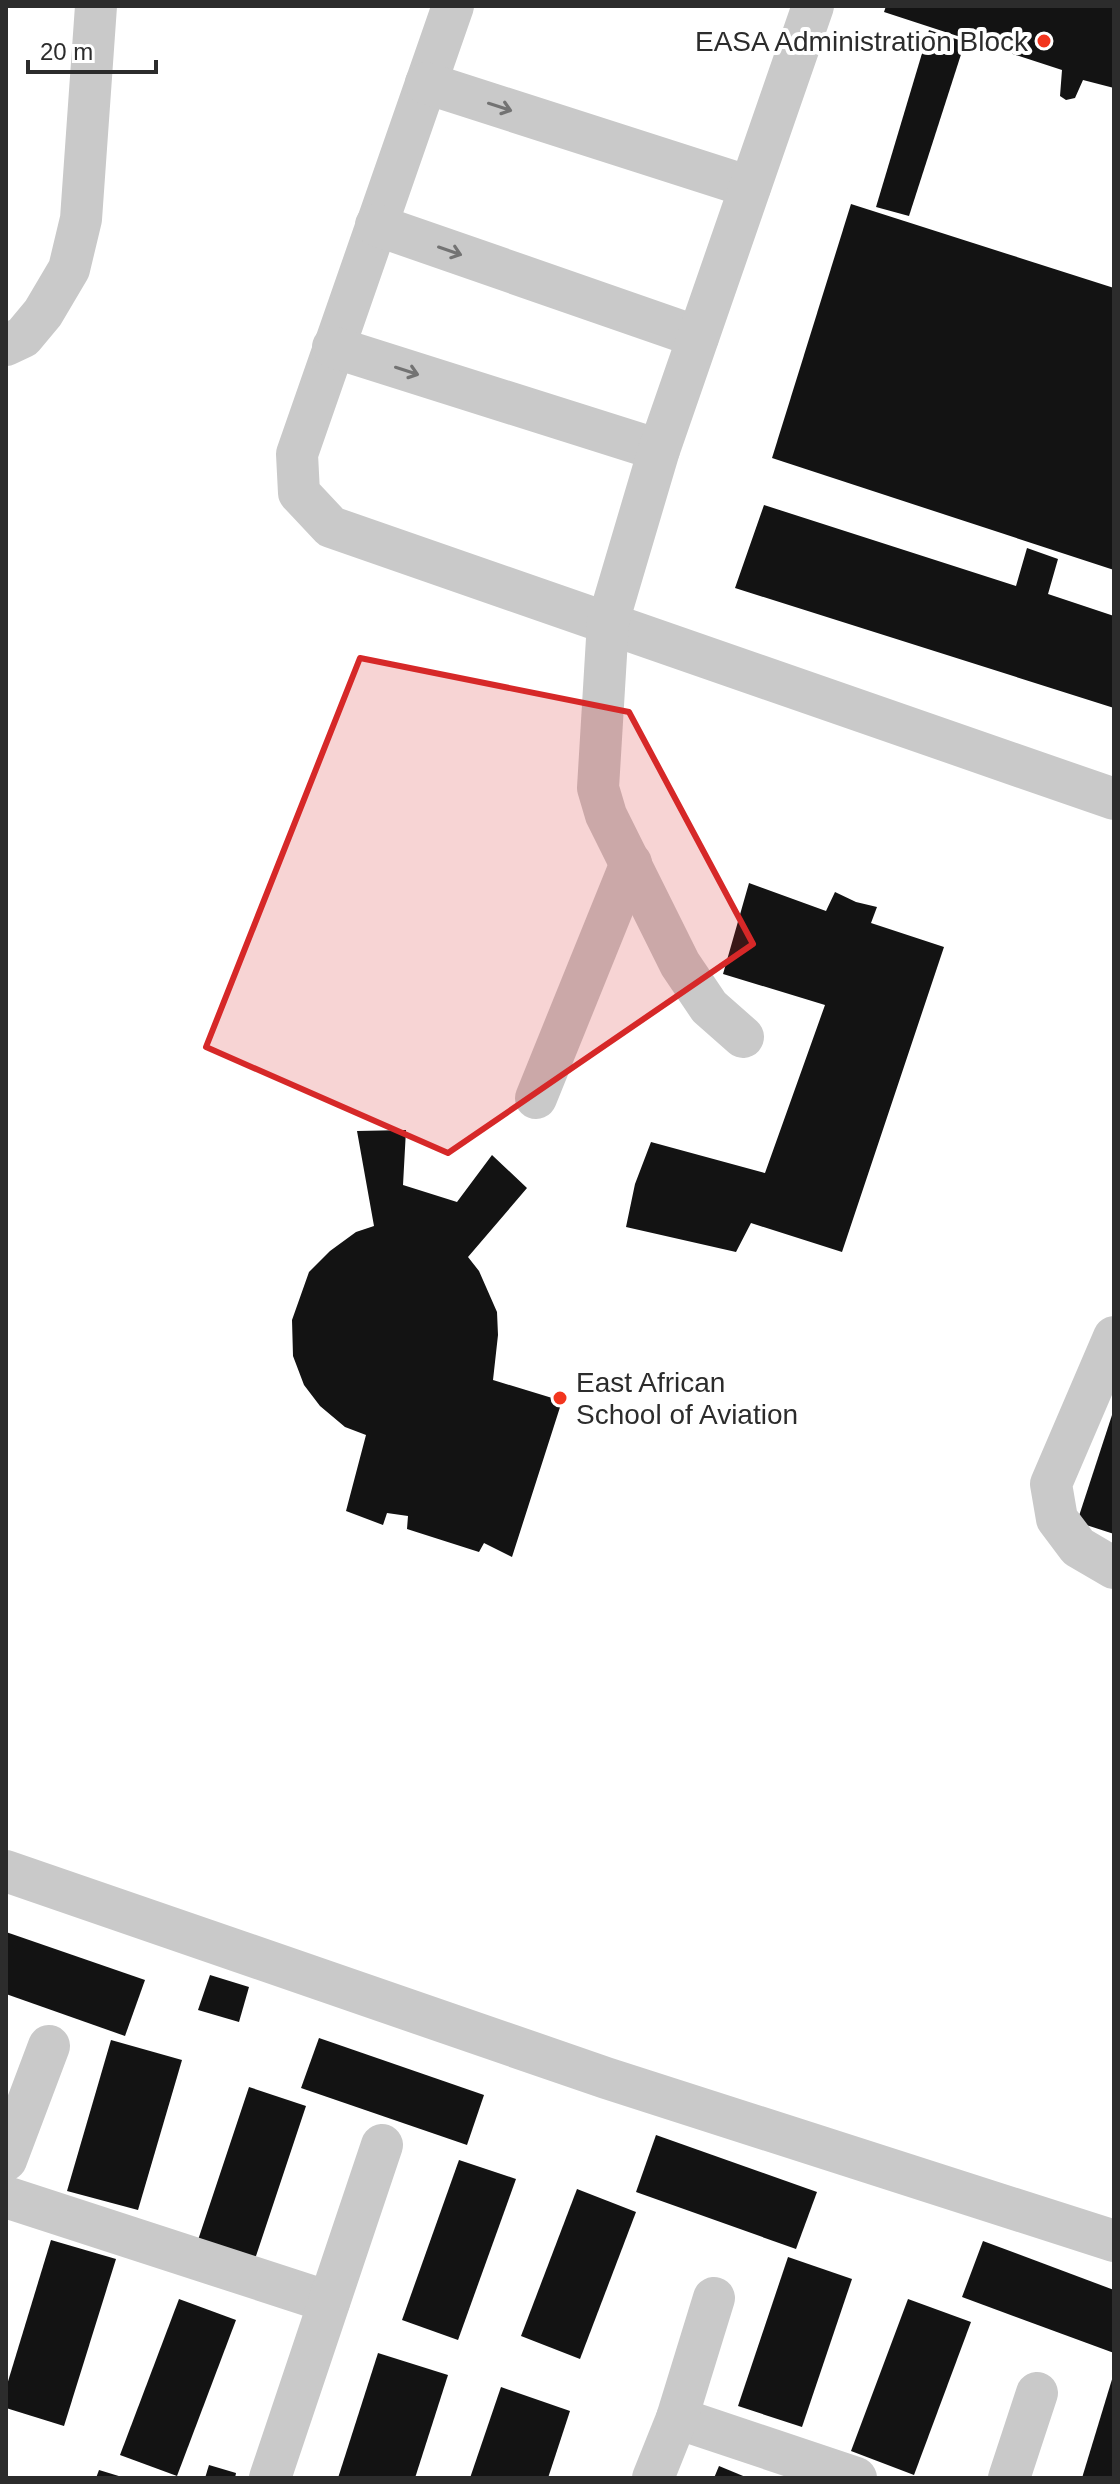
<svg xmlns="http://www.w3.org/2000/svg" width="1120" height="2484" font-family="Helvetica,sans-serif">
	<rect width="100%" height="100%" fill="#fff"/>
	<!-- building -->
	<g fill="#131313">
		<polygon points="886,6 1114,6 1114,88 1083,80 1075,98 1066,100 1060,96 1062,70 884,12"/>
		<polygon points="929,30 965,42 909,216 876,207"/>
		<polygon points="851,204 1114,288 1114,570 772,458"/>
		<polygon points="764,505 1016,586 1027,548 1058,559 1048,594 1114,616 1114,708 735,588"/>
		<polygon points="749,883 826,911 835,892 856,902 877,907 871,923 944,947 842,1252 751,1223 736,1252 626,1227 635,1184 651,1142 765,1173 825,1005 723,974"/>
		<polygon points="406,1130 403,1185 457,1202 492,1155 527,1188 468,1257 479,1271 497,1312 498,1335 493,1380 562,1401 512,1557 484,1543 479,1552 407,1529 408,1516 387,1513 383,1525 346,1511 366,1435 345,1427 320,1406 304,1385 293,1356 292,1320 309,1272 330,1251 356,1232 374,1226 357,1131"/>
		<polygon points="1113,1412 1114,1412 1114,1534 1077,1522"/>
		<polygon points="6,1932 145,1980 125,2036 6,1994"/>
		<polygon points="210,1975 249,1987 239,2022 198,2010"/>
		<polygon points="319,2038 484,2095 467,2145 301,2088"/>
		<polygon points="111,2040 182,2060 138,2210 67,2191"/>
		<polygon points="249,2087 306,2106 252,2268 195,2249"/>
		<polygon points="656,2135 817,2192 796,2249 636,2192"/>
		<polygon points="459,2160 516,2179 458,2340 402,2320"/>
		<polygon points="577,2189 636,2212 580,2359 521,2336"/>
		<polygon points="51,2240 116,2259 64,2426 6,2408 6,2388"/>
		<polygon points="983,2241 1114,2290 1114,2353 962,2297"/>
		<polygon points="788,2257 852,2279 802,2427 738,2406"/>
		<polygon points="179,2299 236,2320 177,2476 120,2455"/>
		<polygon points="908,2299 971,2322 914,2475 851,2451"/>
		<polygon points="378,2353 448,2375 415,2478 338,2478"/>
		<polygon points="1113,2376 1114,2478 1082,2478"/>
		<polygon points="501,2387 570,2411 548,2478 470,2478"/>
		<polygon points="209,2465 236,2473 235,2478 205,2478"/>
		<polygon points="719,2466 748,2478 714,2478"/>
		<polygon points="99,2470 122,2477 121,2478 96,2478"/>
	</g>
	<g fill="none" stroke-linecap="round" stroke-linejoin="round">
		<!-- minor -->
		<g stroke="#c9c9c9" stroke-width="42">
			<polyline points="453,6 297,454 299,493 331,527 1114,799"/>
			<polyline points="426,83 750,187"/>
			<polyline points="376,225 698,337"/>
			<polyline points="6,345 23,337 43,313 69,269 81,219 96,6"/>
			<polyline points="333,347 659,450"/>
			<polyline points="743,1037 709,1007 680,964 606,815 598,788 608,622 659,450 813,6"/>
			<polyline points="536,1098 631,863"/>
			<polyline points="1114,1337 1051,1484 1057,1519 1078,1547 1114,1568"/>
			<polyline points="6,1871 606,2078 1114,2241"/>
			<polyline points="6,2160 49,2046"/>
			<polyline points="6,2197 329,2302"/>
			<polyline points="677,2418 856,2478"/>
			<polyline points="270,2478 382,2145"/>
			<polyline points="653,2478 677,2418 714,2298"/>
			<polyline points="1009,2478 1037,2393"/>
		</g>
	</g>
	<!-- one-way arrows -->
	<defs><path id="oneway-shaft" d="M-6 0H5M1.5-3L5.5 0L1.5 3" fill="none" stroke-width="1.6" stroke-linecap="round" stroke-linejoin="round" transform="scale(2)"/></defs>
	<g stroke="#737373">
		<use href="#oneway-shaft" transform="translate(500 107) rotate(18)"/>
		<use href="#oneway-shaft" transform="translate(450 251) rotate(19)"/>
		<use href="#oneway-shaft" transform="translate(407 371) rotate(18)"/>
	</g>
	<!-- marked area -->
	<path fill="#d62828" fill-opacity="0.2" stroke="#d62828" stroke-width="6" stroke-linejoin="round" d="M360 658 629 712 753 944 448 1153 206 1047Z"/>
	<!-- markers -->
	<g fill="#f2351e" stroke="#fff" stroke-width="3">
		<circle cx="1044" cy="41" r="8"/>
		<circle cx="560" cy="1398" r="8"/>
	</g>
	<g text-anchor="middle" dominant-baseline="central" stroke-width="8" stroke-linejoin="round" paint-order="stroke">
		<!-- poi labels -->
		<g font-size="28" fill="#2c2c2c" stroke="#fff" text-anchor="end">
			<text x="1028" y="41">EASA Administration Block</text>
			<text x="576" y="1382" text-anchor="start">East African<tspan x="576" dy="32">School of Aviation</tspan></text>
		</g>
	</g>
	<!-- border -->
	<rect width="1120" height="2484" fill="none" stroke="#2c2c2c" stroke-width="16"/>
	<!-- scale -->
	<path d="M28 60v12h128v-12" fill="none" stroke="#2c2c2c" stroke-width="4"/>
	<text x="40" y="60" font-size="24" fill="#2c2c2c" stroke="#ffffff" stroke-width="6" paint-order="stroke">20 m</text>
</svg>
